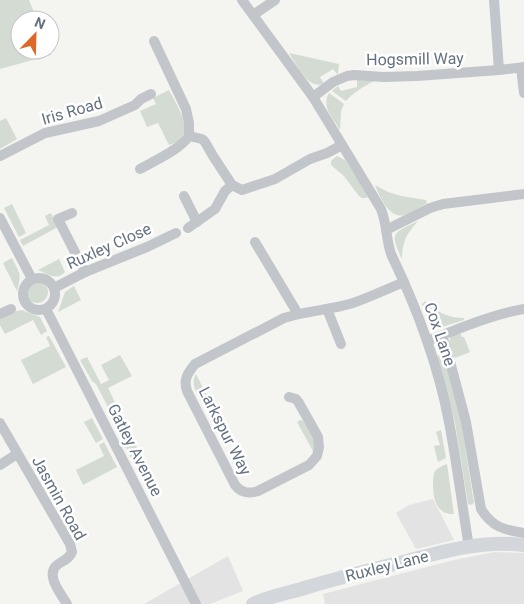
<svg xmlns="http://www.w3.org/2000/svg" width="524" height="604" font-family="Roboto,sans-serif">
	<rect width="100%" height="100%" fill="#f4f4f1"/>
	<!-- built -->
	<g fill="#e2e3e2">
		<polygon points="433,499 454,540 416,549 396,513 409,505"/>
		<polygon points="495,552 524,553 524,604 325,604 323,594 454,560"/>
		<polygon points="228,556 243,591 210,604 144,604"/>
	</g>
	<!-- green -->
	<g fill="#d4dbd2">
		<polygon points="0,0 29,0 37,20 20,20 20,50 49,50 51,55 0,69"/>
		<path d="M289 53 339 64 338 75 333 69 320 77 324 84C320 85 316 85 312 83 304 79 294 61 289 53Z"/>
		<path d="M357 80 374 81C363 87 354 92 346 101L332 91 338 86 341 91 357 87Z"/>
		<path d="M169 90C175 102 193 128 180 140 177 142 173 144 169 145L158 123 147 127 140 111 156 104 153 98Z"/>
		<path d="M329 93 344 104 341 111 340 130C333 118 321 107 329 93Z"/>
		<polygon points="6,118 17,139 0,149 0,121"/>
		<polygon points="337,156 345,160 368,196 367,198 362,198 359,196 344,176 331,165 331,161"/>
		<path d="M375 185 388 192 401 196 426 200 427 203C420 207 412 212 404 215 389 219 379 195 375 185Z"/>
		<polygon points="12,204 26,233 19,237 4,208"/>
		<polygon points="51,213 58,227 23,246 20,240 49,225 45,216"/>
		<path d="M418 221C406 235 403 240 402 259 389 232 393 233 418 221Z"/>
		<path d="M12 258C20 274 22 274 17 291L3 263Z"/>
		<path d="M59 259 65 272C57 281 47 274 38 270Z"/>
		<circle cx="37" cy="292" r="11"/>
		<polygon points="74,286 81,300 58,312 65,292"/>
		<path d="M425 301C437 312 448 318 464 318V320L439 328C427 325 426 314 422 304Z"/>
		<polygon points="22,310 40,317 47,331 41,335 33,320 5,334 0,325 0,319 16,311"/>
		<polygon points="459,331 462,337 464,337 470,352 455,358 449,342 451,336"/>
		<polygon points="49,336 66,367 33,384 21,360 50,346 46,337"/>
		<polygon points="443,354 461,421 474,503 471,505 468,504 455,423 437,356"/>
		<polygon points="120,355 132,376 108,388 123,419 114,425 110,411 96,384 92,381 80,360 87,357 101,384 109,380 101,365"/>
		<path d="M196 374 208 398 201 401C197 392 190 384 196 374Z"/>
		<polygon points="92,418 103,439 96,443 84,422"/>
		<polygon points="300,420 303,421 315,441 313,451 297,422"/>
		<polygon points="126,425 141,456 132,460 117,430"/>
		<polygon points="441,430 446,458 438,462 434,446 440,445 436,432"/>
		<polygon points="104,442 117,467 83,485 76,470 104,456 99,445"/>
		<path d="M447 464 454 514C437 515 433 499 433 485 433 482 433 477 434 473 436 468 442 466 447 464Z"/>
	</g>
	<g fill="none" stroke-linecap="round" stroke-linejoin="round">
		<!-- street -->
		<g stroke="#c2c5c9" stroke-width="10">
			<path d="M242 0 313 97 381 209C387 224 386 239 391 254 417 308 438 364 449 422 457 464 462 505 469 547"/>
			<polyline points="494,0 499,70"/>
			<polyline points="253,15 275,0"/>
			<polyline points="154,41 186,109 189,123 189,136"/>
			<polyline points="521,68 524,93"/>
			<polyline points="313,97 333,82 347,76 354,75 383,77 417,76 499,70 524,67"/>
			<polyline points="0,156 45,133 99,121 135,105 141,99 151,94"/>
			<path d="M140 169C154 161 181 149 189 136L202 139 205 142 213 156 232 185 242 190 275 179 310 159 327 153 342 145"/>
			<polyline points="184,196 197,222"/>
			<polyline points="72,213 58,219 85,272"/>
			<polyline points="0,218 32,279"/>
			<polyline points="188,228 215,209 225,191 232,185"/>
			<polyline points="386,230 430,208 443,204 524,194"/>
			<polyline points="255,242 298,314"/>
			<circle cx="39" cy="294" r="16"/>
			<polyline points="54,288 85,272 147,247 176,233"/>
			<polyline points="46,309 196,604"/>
			<polyline points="327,309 341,344"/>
			<polyline points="0,314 11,309"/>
			<path d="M442 336 448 354 466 422 481 509C492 527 504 530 524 533"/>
			<path d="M427 341C459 329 490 315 524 309"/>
			<path d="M289 397 296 399 299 403 318 437 319 447 317 456 309 465 258 491C248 494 241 493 235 485L187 391C183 379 188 373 195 364L284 318C306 311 330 310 353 303 370 297 387 289 404 282"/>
			<path d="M0 423 70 544 72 552C69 559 64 560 57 565 45 575 61 594 67 604"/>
			<polyline points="0,465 17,454"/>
		</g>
		<!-- secondary -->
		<path stroke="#d3d7db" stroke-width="14" d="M253 604C270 596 289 593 308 587 341 577 374 569 407 561 445 551 484 540 524 545"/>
	</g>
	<g text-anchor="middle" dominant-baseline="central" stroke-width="5" stroke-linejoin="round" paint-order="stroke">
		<!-- street labels -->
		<g font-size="16" fill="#647181" stroke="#fff">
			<text transform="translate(415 59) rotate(-1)">Hogsmill Way</text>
			<text transform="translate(72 111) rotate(-16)">Iris Road</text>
			<text transform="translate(109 246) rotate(-24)">Ruxley Close</text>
			<text transform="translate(440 334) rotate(71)">Cox Lane</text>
			<text transform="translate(225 431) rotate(63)">Larkspur Way</text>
			<text transform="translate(135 450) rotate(63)">Gatley Avenue</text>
			<text transform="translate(59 498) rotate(61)">Jasmin Road</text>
			<text transform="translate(387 566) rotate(-14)">Ruxley Lane</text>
		</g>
	</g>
	<!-- north arrow -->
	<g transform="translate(35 35) rotate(23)"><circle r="24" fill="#ffffff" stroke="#c1c6cd"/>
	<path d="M0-4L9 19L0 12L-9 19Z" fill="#dc6829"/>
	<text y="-8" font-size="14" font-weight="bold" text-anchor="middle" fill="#647181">N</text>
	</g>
</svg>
